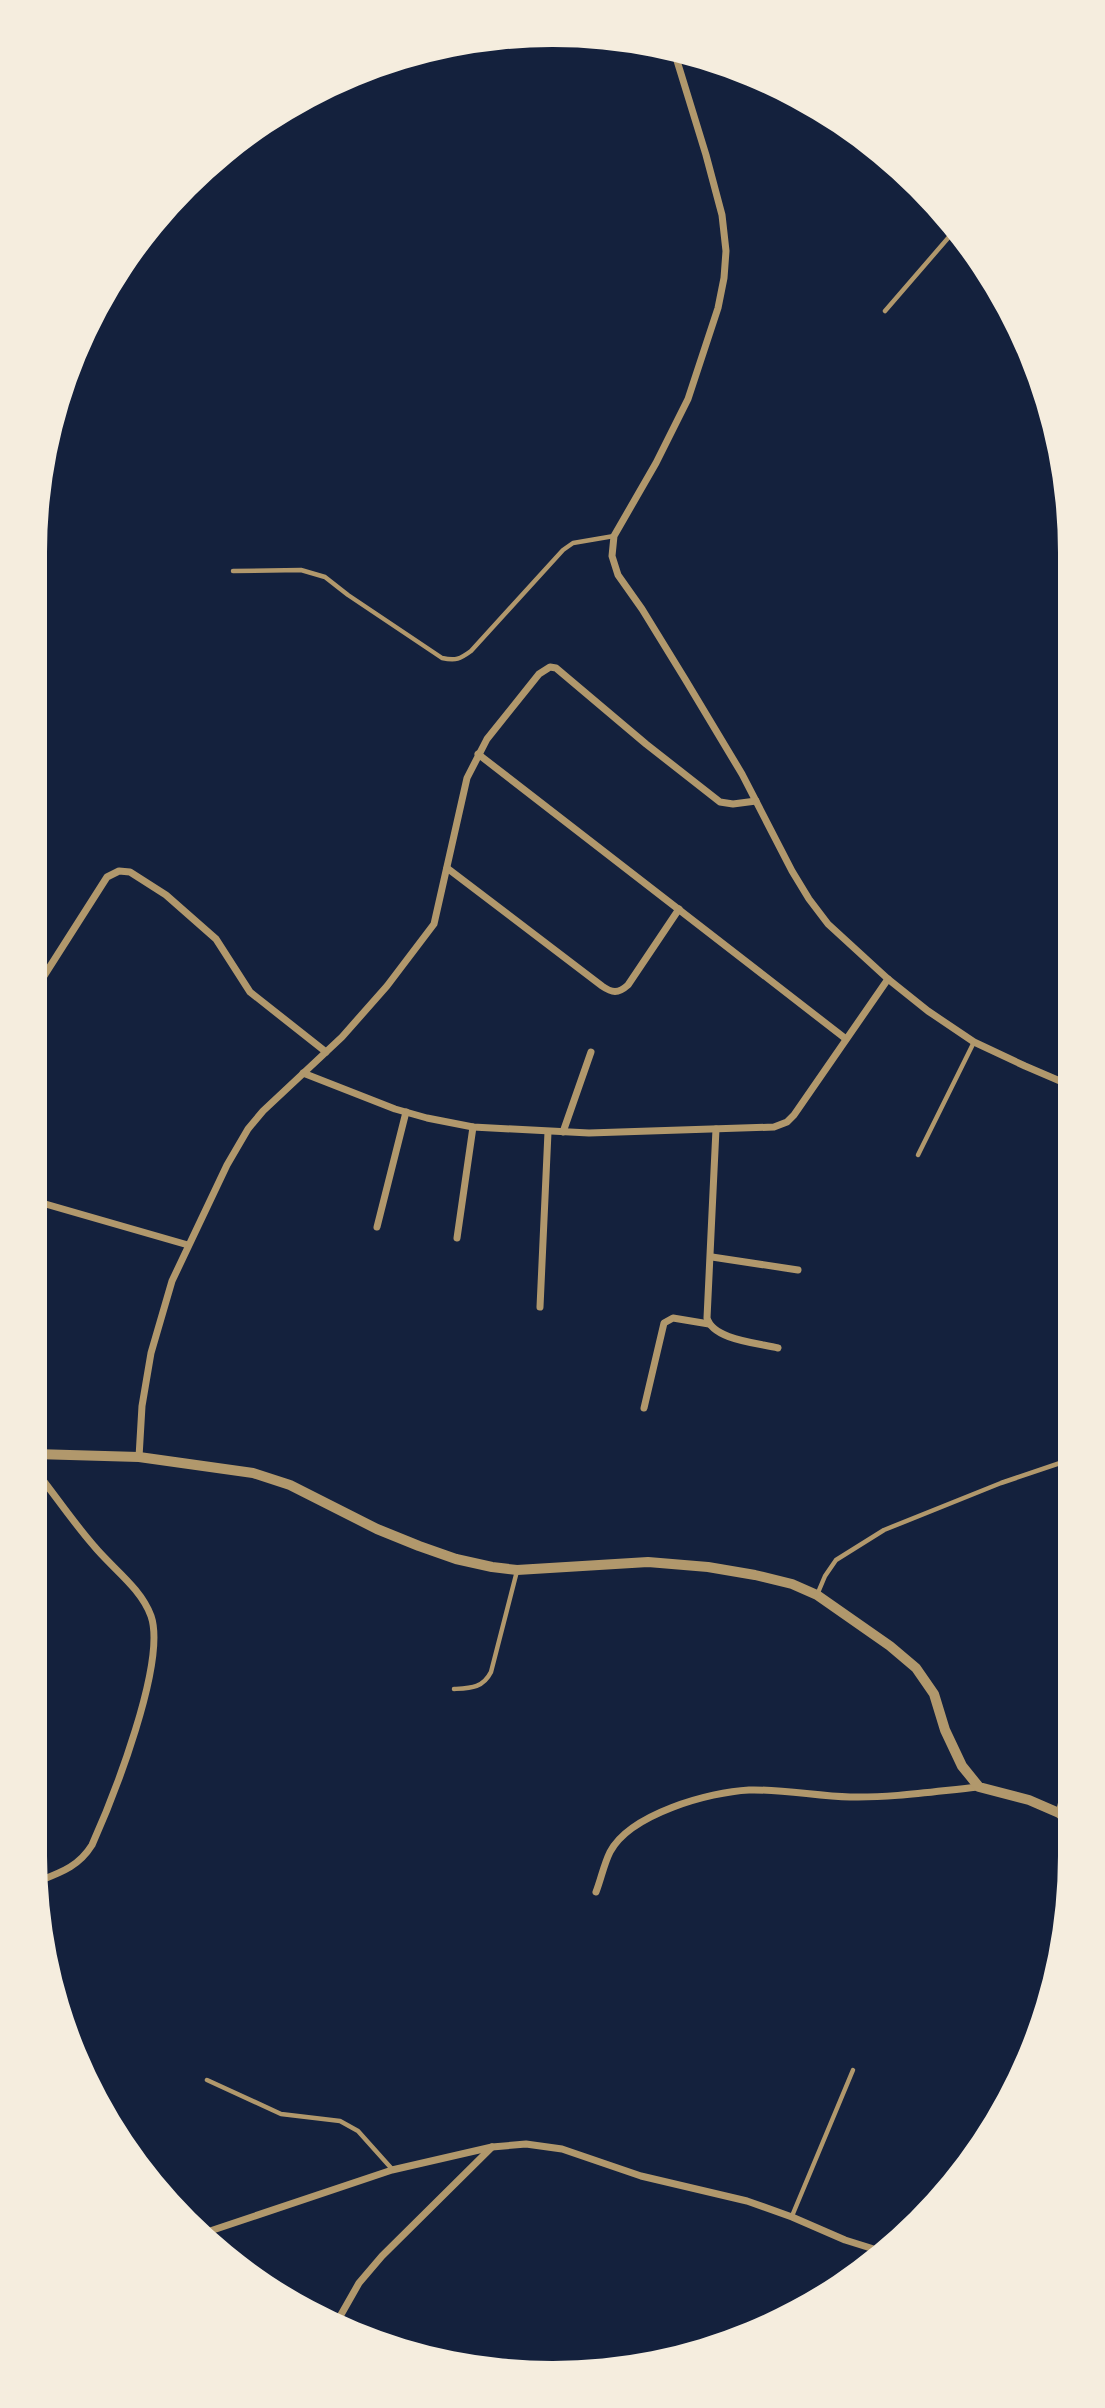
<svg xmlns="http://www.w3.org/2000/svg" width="1105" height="2408" font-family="Rubik,sans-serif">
	<rect width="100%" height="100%" fill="#14213d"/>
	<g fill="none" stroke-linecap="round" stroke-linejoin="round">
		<!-- service -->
		<g stroke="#b1986c" stroke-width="4.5">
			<polyline points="885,311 955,230"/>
			<polyline points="1020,350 1025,344"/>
			<path d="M233 571 301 570 325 577 348 595 442 658C456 661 460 659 471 651L563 550 573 543 614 536"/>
			<polyline points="918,1155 974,1042"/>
			<polyline points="817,1595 825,1576 836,1560 884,1530 1001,1483 1069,1460"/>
			<path d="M454 1689C471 1688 483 1688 491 1672L517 1571"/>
			<polyline points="207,2080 281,2114 340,2121 358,2131 392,2169"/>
			<polyline points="792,2216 853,2070"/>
		</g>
		<!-- minor -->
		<g stroke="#b1986c" stroke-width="7">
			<polyline points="674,51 706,155 722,215 726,251 724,278 718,308 688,399 656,463 614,536 612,556 618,575 642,609 685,679 742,774 792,871 809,899 828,924 888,979 928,1011 974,1042 1025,1066 1067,1084"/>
			<polyline points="478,754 846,1039"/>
			<path d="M447 868 602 986C612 993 618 994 628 985L679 909"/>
			<polyline points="35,990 107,877 119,871 130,872 166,895 216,939 250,992 326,1052"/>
			<polyline points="303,1073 395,1109 427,1118 473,1127 589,1133 774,1127 787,1122 794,1115 888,979"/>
			<path d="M716 1129 707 1318C713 1340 758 1343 778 1348"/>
			<polyline points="563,1132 591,1052"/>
			<polyline points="35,1201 188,1245"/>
			<polyline points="377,1227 406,1112"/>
			<polyline points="457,1238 473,1127"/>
			<polyline points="712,1257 798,1270"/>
			<polyline points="540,1307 548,1132"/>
			<polyline points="644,1408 664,1323 673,1318 709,1324"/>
			<polyline points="139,1457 142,1406 151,1353 172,1281 227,1165 248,1129 263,1111 342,1037 387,986 434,924 467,778 487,739 539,674 550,667 556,668 646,744 720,802 733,804 756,801"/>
			<path d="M35 1470C55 1495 73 1522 94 1546 112 1568 141 1588 151 1616 167 1662 113 1798 92 1845 79 1866 62 1872 39 1881"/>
			<polyline points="1059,1813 1070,1770"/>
			<path d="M596 1892C601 1879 604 1864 610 1852 630 1814 709 1792 749 1790 783 1789 816 1796 850 1797 893 1798 937 1791 979 1787"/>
			<polyline points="207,2232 392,2170 492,2147 526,2144 562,2149 641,2176 747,2201 792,2217 845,2240 877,2250"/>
			<polyline points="338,2320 359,2283 382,2256 492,2147"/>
		</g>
		<!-- tertiary -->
		<polyline stroke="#b1986c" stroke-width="10" points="35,1454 139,1457 253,1473 290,1485 377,1529 419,1546 456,1559 492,1567 517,1570 648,1562 708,1567 755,1575 792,1584 817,1595 890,1646 916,1668 934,1694 945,1730 962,1766 979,1787 1029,1800 1059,1813 1070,1822"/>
	</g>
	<!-- crop -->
	<path d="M0 0H1105V2408H0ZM552 47H553A505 505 0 0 1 1058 552V1856A505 505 0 0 1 553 2361H552A505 505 0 0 1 47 1856V552A505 505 0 0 1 552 47Z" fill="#f5edde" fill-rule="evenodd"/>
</svg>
